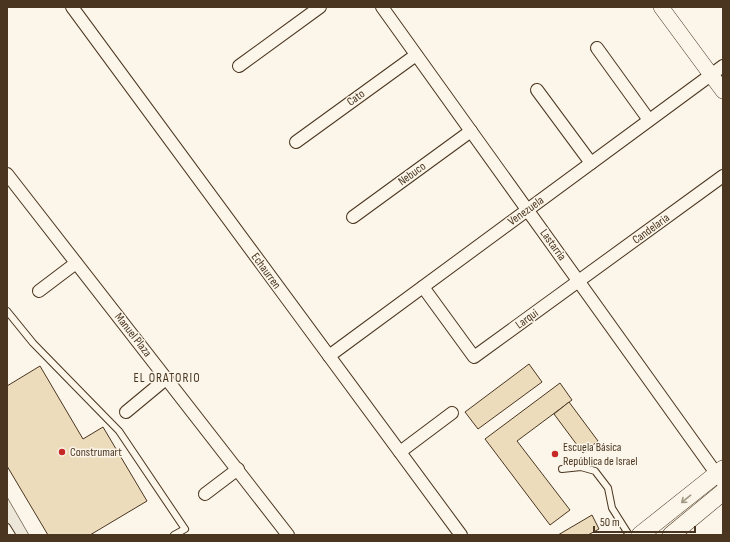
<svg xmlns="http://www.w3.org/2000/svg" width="730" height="542" font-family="'Sofia Sans Condensed',sans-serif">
	<rect width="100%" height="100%" fill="#fbf6e9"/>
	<!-- parking -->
	<polygon fill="#ede7d9" stroke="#887966" points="7,497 29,535 7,535"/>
	<!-- building -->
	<g fill="#ecdcbc" stroke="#4a3520">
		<polygon points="529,364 542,382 478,429 465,412"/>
		<polygon points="40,366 83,439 103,427 147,501 90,535 48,535 7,466 7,386"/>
		<polygon points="560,383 572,400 517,441 570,510 550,525 485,439"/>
		<polygon points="569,402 598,441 583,453 554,414"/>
		<polygon points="592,515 599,529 588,535 558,535"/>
	</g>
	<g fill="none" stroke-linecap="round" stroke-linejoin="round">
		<!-- service casing -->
		<g stroke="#4a3520" stroke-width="8">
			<g id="service">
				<polyline points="7,311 33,343 119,431 185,529 174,535"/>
				<polyline points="562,469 581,467 595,471 608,488 612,508 629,535"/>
				<polyline points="7,527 12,535"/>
			</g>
		</g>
		<!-- minor casing -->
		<g stroke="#4a3520" stroke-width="14">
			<g id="minor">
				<polyline points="72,7 461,535"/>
				<polyline points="382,7 723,483"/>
				<polyline points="597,48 649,120"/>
				<polyline points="239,66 320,7"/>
				<polyline points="537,90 591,163"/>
				<polyline points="296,142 416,55"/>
				<polyline points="7,174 288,535"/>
				<polyline points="353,217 471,131"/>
				<polyline points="423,287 474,357 723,176"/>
				<polyline points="39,291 76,263"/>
				<polyline points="329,356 723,66"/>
				<polyline points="126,412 167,378"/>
				<polyline points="400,452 452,413"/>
				<polyline points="205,494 238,469"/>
			</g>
		</g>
		<!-- tertiary casing -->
		<g stroke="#4a3520" stroke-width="16">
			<polyline id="tertiary" points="661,7 723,91"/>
		</g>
		<!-- secondary casing -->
		<g stroke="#4a3520" stroke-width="18">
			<g id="secondary">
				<polyline points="640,535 723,469"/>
				<polyline points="671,535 723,492"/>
			</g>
		</g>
		<!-- service -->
		<use href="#service" stroke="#fbf6e9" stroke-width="6"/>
		<!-- minor -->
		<use href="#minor" stroke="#fbf6e9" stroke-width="12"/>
		<!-- tertiary -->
		<use href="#tertiary" stroke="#fbf6e9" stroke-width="15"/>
		<!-- secondary -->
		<use href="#secondary" stroke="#fbf6e9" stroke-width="17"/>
	</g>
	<!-- one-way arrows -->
	<defs><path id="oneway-shaft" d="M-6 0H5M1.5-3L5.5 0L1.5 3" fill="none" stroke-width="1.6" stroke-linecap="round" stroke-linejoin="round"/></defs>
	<use stroke="#a29684" href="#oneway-shaft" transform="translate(686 499) rotate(141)"/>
	<!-- markers -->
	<g fill="#c62828" stroke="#fbf6e9" stroke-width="1.5">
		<circle cx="62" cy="452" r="4"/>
		<circle cx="555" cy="454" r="4"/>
	</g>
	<g text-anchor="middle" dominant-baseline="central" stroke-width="3" stroke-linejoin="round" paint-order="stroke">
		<!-- street labels -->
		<g font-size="12" fill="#4a3520" stroke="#fbf6e9">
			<text transform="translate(356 98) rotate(-36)">Cato</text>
			<text transform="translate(412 174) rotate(-36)">Nebuco</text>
			<text transform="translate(526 211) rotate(-36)">Venezuela</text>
			<text transform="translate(651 229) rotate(-36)">Candelaria</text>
			<text transform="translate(553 245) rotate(54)">Lastarria</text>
			<text transform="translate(266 271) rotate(54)">Echaurren</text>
			<text transform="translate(527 319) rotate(-36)">Larqui</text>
			<text transform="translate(133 335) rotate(52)">Manuel Plaza</text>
		</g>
		<!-- poi labels -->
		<g font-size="12" fill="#4a3520" stroke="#fbf6e9" text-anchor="start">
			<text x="563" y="447">Escuela Básica<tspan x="563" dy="14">República de Israel</tspan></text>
			<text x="70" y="452">Construmart</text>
		</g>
		<!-- neighbourhood labels -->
		<g font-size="13" letter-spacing="1" fill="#4a3520" stroke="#fbf6e9">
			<text x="167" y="378">EL ORATORIO</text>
		</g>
	</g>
	<!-- border -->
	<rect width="730" height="542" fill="none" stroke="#4a3520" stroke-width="16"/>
	<!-- scale -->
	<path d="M594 526v6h101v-6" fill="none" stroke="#4a3520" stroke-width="2"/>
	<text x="600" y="526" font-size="12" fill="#4a3520" stroke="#fbf6e9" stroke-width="3" paint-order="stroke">50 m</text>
</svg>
